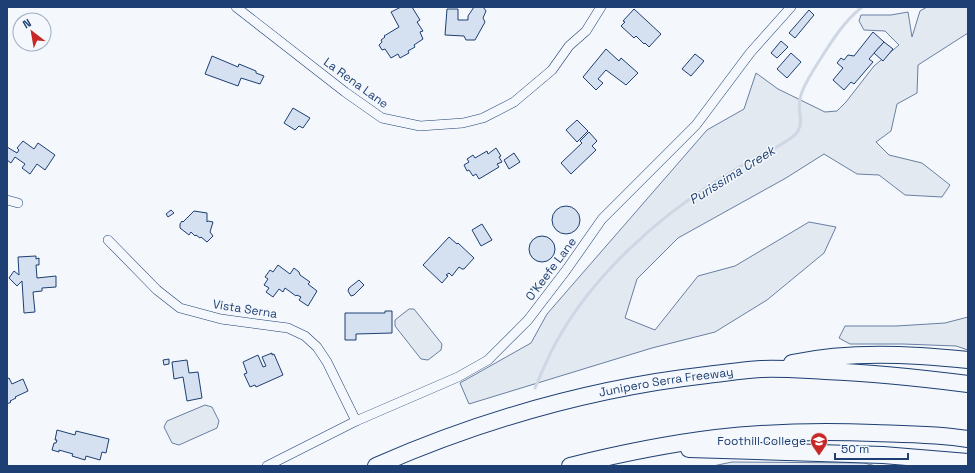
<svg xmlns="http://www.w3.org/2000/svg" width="975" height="473" font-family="'Space Grotesk',sans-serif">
	<rect width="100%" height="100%" fill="#f4f7fb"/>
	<!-- green -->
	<g fill="#e3e9f0" stroke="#687fa3">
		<polygon points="927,7 968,7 968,33 918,65 917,93 897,104 891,131 876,142 889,155 922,163 950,185 942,197 905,195 879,175 857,174 824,154 786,178 678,238 637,279 625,318 655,330 698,276 735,266 809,222 836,227 824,253 767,300 715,332 652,348 469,404 460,383 531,343 547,314 707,130 744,109 756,73 778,89 825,112 837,111 846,102 874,66 899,45 885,31 864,30 859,21 861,15 891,15 908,12 912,37 920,11"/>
		<polygon points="409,309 414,309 442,344 441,350 428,360 421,359 395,326 395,320"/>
		<polygon points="968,317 968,350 956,346 903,344 850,344 839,338 845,326 896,326 945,323"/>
		<polygon points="205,405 212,407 219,421 217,428 179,445 172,443 164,427 167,421"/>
		<polygon points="732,462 864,463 876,466 713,466"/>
	</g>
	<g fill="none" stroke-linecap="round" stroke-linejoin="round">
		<!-- stream -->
		<path stroke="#cfd7e4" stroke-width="3" d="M535 388C542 372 549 354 558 339 593 276 657 218 718 180 731 172 744 164 757 157 768 151 792 141 798 131 804 121 797 109 800 99 802 87 810 76 816 66 830 44 842 23 862 7"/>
	</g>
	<!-- building -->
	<g fill="#d5e0f0" stroke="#1d3f73">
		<polygon points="401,7 412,7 420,20 417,22 423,31 420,32 423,39 414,45 415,47 408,51 409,53 400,58 398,54 391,58 385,49 382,50 379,45 382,42 381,40 385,37 384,36 399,27 391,12"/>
		<polygon points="474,7 483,7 486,11 483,18 485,22 475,40 466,40 464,36 445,35 447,9 458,9 458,20 468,20 468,16"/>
		<polygon points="634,9 661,34 649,47 645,43 644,44 636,36 634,38 621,26 625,22 623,21"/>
		<polygon points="809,10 814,15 795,38 789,33"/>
		<polygon points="873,32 884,42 869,59 873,62 854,84 851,82 844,90 833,80 843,68 837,63 841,58 844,60 848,55 854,56"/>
		<polygon points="781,41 788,47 777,58 771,53"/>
		<polygon points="884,42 893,49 883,61 874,53"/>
		<polygon points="606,49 619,61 621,58 638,73 626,85 606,70 598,79 603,83 596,90 583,77"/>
		<polygon points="791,53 801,62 787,78 777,69"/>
		<polygon points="695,54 704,61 691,76 682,69"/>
		<polygon points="212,56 238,67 239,64 256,71 256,73 264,76 260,84 241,78 238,86 205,74"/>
		<polygon points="293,108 310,118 303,128 299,126 295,130 284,123"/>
		<polygon points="577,120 588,131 577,142 566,130"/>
		<polygon points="589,132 597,141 592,146 596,150 571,174 561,163 582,143 580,141"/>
		<polygon points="23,141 34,149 38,143 55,155 45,170 37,164 30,174 22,168 25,164 15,157 11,163 7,160 7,147 17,153 19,150 17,148"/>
		<polygon points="496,148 501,156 499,157 502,162 497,164 499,167 479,179 476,174 473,176 469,170 467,171 464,165 469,162 467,159 473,155 475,158 487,151 488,154"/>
		<polygon points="514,153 520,162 509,169 504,160"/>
		<circle cx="566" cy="220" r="14"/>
		<polygon points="171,210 174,213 168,217 166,214"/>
		<polygon points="194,211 207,213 207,222 208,221 213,222 210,232 213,236 207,242 201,237 200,238 196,235 195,236 191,232 189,235 180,228 180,224 182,221 183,222"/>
		<polygon points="482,224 492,240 481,246 472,230"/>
		<circle cx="542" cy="249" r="13"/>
		<polygon points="449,237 457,244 458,243 474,258 464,269 462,269 459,267 452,276 449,273 446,275 448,276 442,283 423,265"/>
		<polygon points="36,256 36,259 39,258 39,265 36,265 37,278 56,276 56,287 42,288 42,291 33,292 35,312 24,313 22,281 17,286 9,278 14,271 19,275 18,257"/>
		<polygon points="278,265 290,274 294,268 299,272 300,275 310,282 308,284 317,291 308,306 299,300 301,297 297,295 296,296 285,288 283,292 279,289 273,297 266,292 269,288 264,285 268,279 265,277 270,270 273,272"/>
		<polygon points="359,280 364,285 354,295 351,296 348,291 349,288"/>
		<polygon points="385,311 392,311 392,333 356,334 356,340 345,340 345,313 385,313"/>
		<polygon points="272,353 272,355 274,354 283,375 256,387 255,385 250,387 244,374 247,373 243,362 258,355 263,367 266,366 262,357"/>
		<polygon points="169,359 169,364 164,365 163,360"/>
		<polygon points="187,360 189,373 198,372 202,398 187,401 183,377 174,379 172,362"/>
		<polygon points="9,378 12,384 23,379 28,391 15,397 16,398 10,401 11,402 7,404 7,379"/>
		<polygon points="57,430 75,435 76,431 109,439 106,453 102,452 100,460 86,456 85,460 72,456 73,454 59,450 59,452 52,450 54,443 56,443 57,440 55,440"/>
	</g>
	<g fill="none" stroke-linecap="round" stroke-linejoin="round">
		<!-- street casing -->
		<g stroke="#1d3f73" stroke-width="10">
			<g id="street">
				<polyline points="236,7 345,92 382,118 420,126 463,123 483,118 514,102 552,70 569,46 586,31 601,7"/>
				<polyline points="7,200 18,203"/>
				<polyline points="108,240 157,290 180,308 221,319 288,328 305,336 317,347 327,362 356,421"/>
				<polyline points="267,466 356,421 458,377 488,360 528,320 567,269 602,219 696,125 750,53 791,7"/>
			</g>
		</g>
		<!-- highway casing -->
		<g stroke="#1d3f73" stroke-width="18">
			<g id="highway">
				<path d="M792 363C850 351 909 354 968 360"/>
				<polyline points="689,449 883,455 968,462"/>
				<path id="s1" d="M376 466C481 420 592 388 707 375 725 373 743 370 761 369 783 368 804 370 825 371 873 373 921 378 968 384"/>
				<path d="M570 466C618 454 667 444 716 438 768 432 822 431 874 433 905 434 937 434 968 439"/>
			</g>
		</g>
		<!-- street -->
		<use href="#street" stroke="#f4f7fb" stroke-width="9"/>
		<!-- highway -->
		<use href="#highway" stroke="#f4f7fb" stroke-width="16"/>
	</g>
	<!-- icons -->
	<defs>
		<g id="university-pin" transform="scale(0.9)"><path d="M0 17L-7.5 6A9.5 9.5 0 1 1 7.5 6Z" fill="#c62828" stroke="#f4f7fb"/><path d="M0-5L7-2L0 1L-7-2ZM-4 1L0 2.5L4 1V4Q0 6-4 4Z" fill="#fff"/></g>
	</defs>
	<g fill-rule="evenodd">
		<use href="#university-pin" x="819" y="441"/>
	</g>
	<g text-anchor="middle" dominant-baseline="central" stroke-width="3" stroke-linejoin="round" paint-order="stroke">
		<!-- street labels -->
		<g font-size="12" fill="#1d3f73" stroke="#f4f7fb">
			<text transform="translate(356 83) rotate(36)">La Rena Lane</text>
			<text transform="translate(551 269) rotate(-53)">O'Keefe Lane</text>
			<text transform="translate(245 309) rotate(9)">Vista Serna</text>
			<text stroke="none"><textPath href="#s1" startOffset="303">Junipero Serra Freeway</textPath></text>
		</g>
		<!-- poi labels -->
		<g font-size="12" fill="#1d3f73" stroke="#f4f7fb" text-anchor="end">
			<text x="806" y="441">Foothill College</text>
		</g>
		<!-- water labels -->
		<g font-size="13" font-style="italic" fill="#1d3f73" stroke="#f4f7fb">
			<text transform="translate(732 175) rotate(-32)">Purissima Creek</text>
		</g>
	</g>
	<!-- border -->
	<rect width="975" height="473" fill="none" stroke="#1d3f73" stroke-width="16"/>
	<!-- north arrow -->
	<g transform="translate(32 32) rotate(329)"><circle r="19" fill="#f4f7fb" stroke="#9eadc5"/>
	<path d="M0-3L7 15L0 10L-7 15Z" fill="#c62828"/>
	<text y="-6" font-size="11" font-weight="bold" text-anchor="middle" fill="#1d3f73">N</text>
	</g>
	<!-- scale -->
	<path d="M835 453v6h73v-6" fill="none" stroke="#1d3f73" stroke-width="2"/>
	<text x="841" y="453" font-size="12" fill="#1d3f73" stroke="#f4f7fb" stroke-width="3" paint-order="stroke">50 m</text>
</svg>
